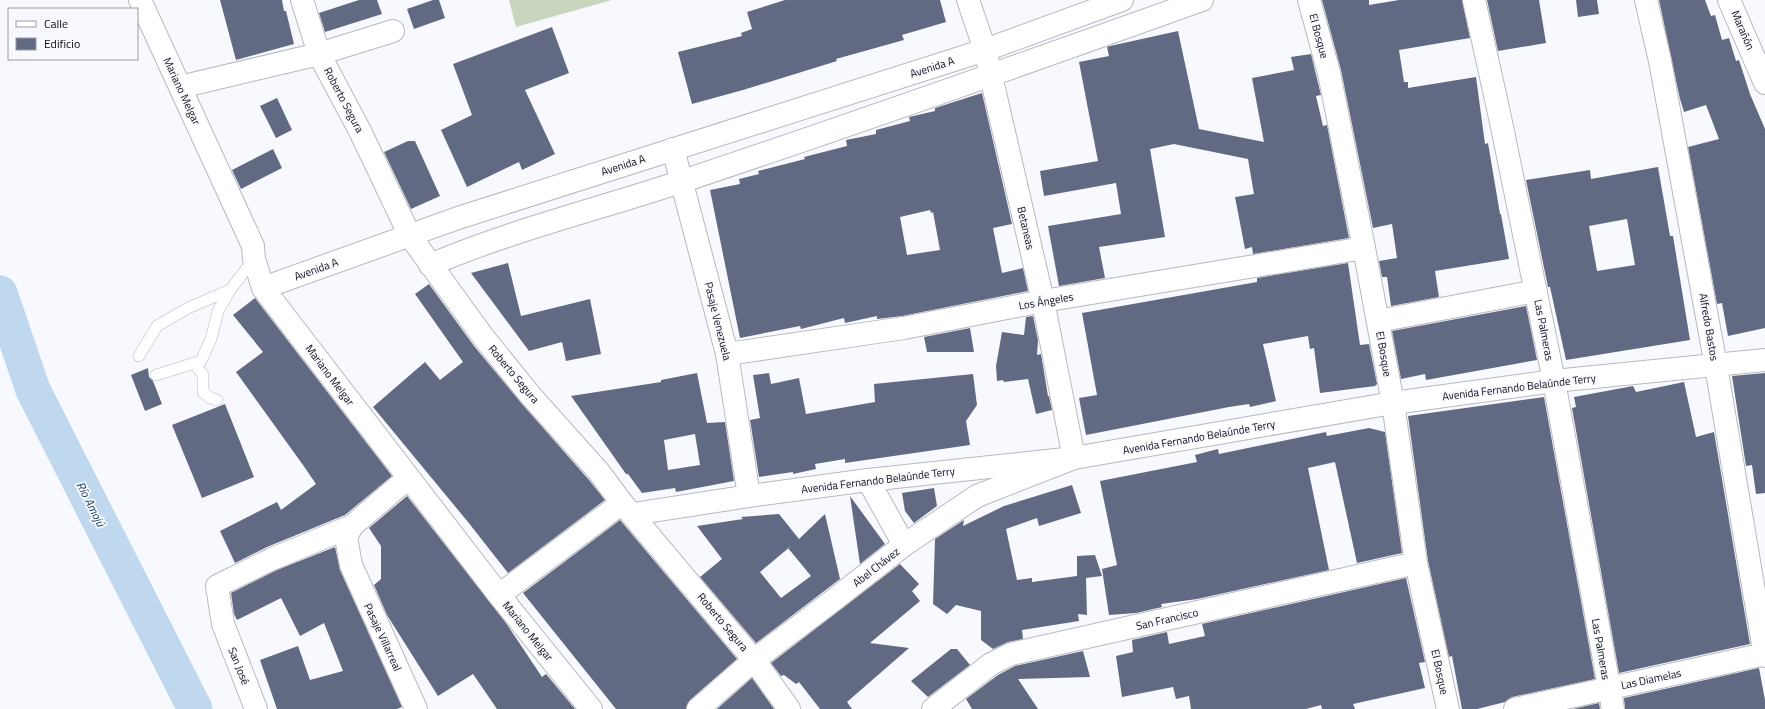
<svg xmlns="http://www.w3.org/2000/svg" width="1765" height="709" font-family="'Titillium Web',sans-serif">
	<rect width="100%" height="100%" fill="#f7f9ff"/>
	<!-- green -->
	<polygon fill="#c7d6bd" points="509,0 612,0 516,27"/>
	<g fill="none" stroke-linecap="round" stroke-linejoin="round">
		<!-- river -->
		<polyline stroke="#bfd8ee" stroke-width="35" points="0,293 33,390 195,709"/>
	</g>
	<!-- building -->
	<g fill="#626a83" fill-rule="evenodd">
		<polygon points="220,0 282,0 284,11 286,11 294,44 236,60"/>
		<polygon points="359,0 377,0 382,14 325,32 319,13"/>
		<polygon points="433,0 439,0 445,18 414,29 407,9"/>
		<polygon points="785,0 940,0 946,22 902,35 904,40 836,59 837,61 743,90 692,104 678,52 742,36 741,33 752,29 747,12"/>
		<polygon points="1322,0 1369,0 1369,5 1399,0 1462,0 1470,38 1399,50 1404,82 1408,82 1408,88 1476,77 1485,144 1488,143 1500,214 1501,214 1509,259 1435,271 1439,297 1391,306 1387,277 1382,277 1379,261 1397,258 1392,224 1373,228 1341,70"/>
		<polygon points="1487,0 1539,0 1546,43 1498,51"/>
		<polygon points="1576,0 1597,0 1599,14 1578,17"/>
		<polygon points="1659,0 1705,0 1711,16 1715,15 1722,40 1729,38 1736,61 1739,60 1750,94 1765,129 1765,328 1728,336 1722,303 1717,304 1688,147 1719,139 1706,105 1684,112 1680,99"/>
		<polygon points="552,27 569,73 525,90 555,154 522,170 519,162 467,187 441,130 472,115 453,64"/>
		<polygon points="1178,31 1199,129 1264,142 1252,78 1294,70 1291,57 1311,54 1321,95 1316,96 1323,126 1327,125 1349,238 1253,254 1252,247 1245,249 1235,197 1254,194 1248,159 1174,144 1150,149 1165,237 1099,247 1105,278 1059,286 1048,226 1121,214 1116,183 1044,196 1040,171 1098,161 1079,62 1109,56 1107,47 1110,46"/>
		<path d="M982 93 1012 224 993 228 1002 273 1023 268 1028 291 902 316 877 319V316L845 323 844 318 801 329 800 326 740 338 710 190 740 184 739 179 759 174 758 171 805 159 804 157 847 146 846 140 876 134V130L910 121 909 117 935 111V108ZM930 210 931 213 933 212 940 250 907 255 900 217Z"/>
		<polygon points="277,98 292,130 276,138 260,106"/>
		<polygon points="408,141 415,141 440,196 411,209 384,152"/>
		<polygon points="273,149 282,168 241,189 232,170"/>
		<path d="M1658 167 1670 236H1673L1690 340 1566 360 1550 287H1548L1526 180 1590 170 1591 179ZM1627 219 1635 265 1597 271 1589 226Z"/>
		<polygon points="508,263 521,316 590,299 601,354 566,361 562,342 529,351 471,273"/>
		<polygon points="1348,263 1360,345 1369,344 1377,384 1375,386 1320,393 1314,348 1310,349 1308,336 1263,344 1276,401 1250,407 1249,404 1229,407 1086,435 1079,398 1097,395 1082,313 1257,282 1257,278"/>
		<polygon points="429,284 474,346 522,404 589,480 605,500 508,573 468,522 373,407 425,362 440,380 463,362 415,294"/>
		<polygon points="255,298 392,476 345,515 267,547 235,563 220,531 277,502 281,510 316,484 303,465 236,372 263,352 233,315"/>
		<polygon points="1526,306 1537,360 1426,380 1425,374 1401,379 1392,331"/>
		<polygon points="1033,316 1038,340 1037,355 1041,354 1048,396 1049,396 1052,410 1036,414 1028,379 1004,382 1003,380 997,381 996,366 1002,332 1024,335 1026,317"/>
		<polygon points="970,328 974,352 927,352 924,337"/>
		<polygon points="148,368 149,377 153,381 162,404 145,411 131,375"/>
		<path d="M697 373 707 423 725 422 734 481 676 492 675 488 642 493 628 474H626L571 396 661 382V380ZM695 434 700 465 668 470 664 440Z"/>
		<polygon points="769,373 771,384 799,378 806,414 875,402 874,384 973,374 977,405 966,421 970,445 845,463 845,459 815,464 816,469 793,474 793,472 759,477 750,420 760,418 753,375"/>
		<polygon points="1765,373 1765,493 1756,494 1752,465 1746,466 1732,376"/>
		<polygon points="1684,382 1696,437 1714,432 1750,644 1619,673 1572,408 1576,407 1574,397 1633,386 1636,392"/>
		<polygon points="1544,397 1595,679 1512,697 1505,702 1477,709 1462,709 1452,656 1449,657 1428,561 1408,416"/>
		<polygon points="225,404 254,477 202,498 172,425"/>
		<polygon points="1369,428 1385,432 1402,553 1357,563 1335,462 1308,468 1329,570 1197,599 1161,604 1162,607 1136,613 1109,615 1102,569 1117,565 1100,481 1197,462 1195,455 1218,449 1219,454 1326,432 1327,436"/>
		<polygon points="1072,485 1081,513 1039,526 1037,518 1006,529 1017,580 1032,578 1032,582 1077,576 1077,556 1095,555 1102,576 1086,578 1087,615 1078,614 1079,621 1022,630 1023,639 1008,642 993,649 981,640 981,611 956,605 947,614 933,604 935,539 964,520 963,526 1004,506"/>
		<polygon points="934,488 937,506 914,523 905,511 902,493"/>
		<polygon points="407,496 506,623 542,677 546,674 575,709 497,709 473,674 438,696 387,615 374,585 381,579 381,546 369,528"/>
		<polygon points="850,496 885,544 860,564"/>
		<path d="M779 514 799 539 825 514 840 579 756 643 700 577 722 559 697 526 743 519 741 517ZM791 546 788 548 811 576 781 598 760 572Z"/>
		<polygon points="620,520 737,659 690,700 686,709 616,709 523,593"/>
		<polygon points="335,547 340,570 402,707 397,709 277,709 260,660 298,646 310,680 343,671 324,623 300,636 281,598 237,620 234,614 231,593 277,570"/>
		<polygon points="900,564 919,584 912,591 920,601 870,643 909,648 847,702 852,709 820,709 799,682 796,684 784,675 781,676 771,663"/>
		<polygon points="1406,578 1425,662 1419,663 1425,688 1353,704 1355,709 1322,709 1321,705 1306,709 1191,709 1189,696 1176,699 1173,687 1122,697 1116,656 1133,652 1132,640 1167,632 1169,644 1205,636 1202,624"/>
		<polygon points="951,649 957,649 970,665 928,697 911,681"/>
		<polygon points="1083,651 1090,677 1018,679 1038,709 972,709 966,699 998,675 1015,666"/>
		<polygon points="1759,668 1765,700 1765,709 1625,709 1624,698"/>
		<polygon points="752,678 774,709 717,709"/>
		<polygon points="1599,703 1600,709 1573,709"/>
	</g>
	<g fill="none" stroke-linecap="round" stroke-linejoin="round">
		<!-- service casing -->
		<g stroke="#b7b9bf" stroke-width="12">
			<g id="service">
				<polyline points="139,356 157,326 188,308 230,290 254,259"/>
				<polyline points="195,364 203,375 203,392 210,398 217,400"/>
				<polyline points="156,375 201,361 211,339 218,311 230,290"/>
			</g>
		</g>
		<!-- minor casing -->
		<g stroke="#b7b9bf" stroke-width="24">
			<g id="minor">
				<polyline points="140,0 253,246 254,259 263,288 499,595 591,709"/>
				<polyline points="302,0 319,54 360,131 410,236 484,338 531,396 599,472 622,503 754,660 789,709"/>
				<polyline points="1309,0 1329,73 1364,248 1393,403 1416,563 1448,709"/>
				<polyline points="1474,0 1501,122 1554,381 1613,709"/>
				<polyline points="1646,0 1660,61 1716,366 1765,656"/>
				<polyline points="1729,0 1765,83"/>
				<polyline points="180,87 319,54 393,31"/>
				<polyline points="673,149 727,354 749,496"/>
				<path d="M430 265C512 230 599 209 683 181 857 123 1029 62 1202 0"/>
				<polyline points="263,288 458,218 985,50 1122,0"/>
				<polyline points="1378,321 1536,291"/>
				<polyline points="727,354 904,328 1043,301 1364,248"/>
				<polyline points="408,478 352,526 346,537 351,565 416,709"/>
				<polyline points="868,480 904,545"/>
				<polyline points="633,514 749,496 868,480 1074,458 1393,403 1554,381 1765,360"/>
				<polyline points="499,595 622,503"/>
				<polyline points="256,709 223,624 217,586 272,559 352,526"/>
				<polyline points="698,709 754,660 835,599 904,545 977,496 1074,458 1043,301 985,50 968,0"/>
				<polyline points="933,709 991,664 1011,654 1416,563"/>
				<polyline points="1515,709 1765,654"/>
			</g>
		</g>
		<!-- service -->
		<use href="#service" stroke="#fff" stroke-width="11"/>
		<!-- minor -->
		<use href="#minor" stroke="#fff" stroke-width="22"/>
	</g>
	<g text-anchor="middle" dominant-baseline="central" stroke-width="3.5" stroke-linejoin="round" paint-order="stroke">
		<!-- street labels -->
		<g font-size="11" fill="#0e0f11" stroke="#f7f9ff">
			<text transform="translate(1743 30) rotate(67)">Marañón</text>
			<text transform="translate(1319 36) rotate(75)">El Bosque</text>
			<text transform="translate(932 67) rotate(-18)">Avenida A</text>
			<text transform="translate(182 91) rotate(65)">Mariano Melgar</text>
			<text transform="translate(344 100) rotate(62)">Roberto Segura</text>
			<text transform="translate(623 165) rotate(-18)">Avenida A</text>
			<text transform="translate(1026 228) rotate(77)">Betaneas</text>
			<text transform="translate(316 269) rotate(-20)">Avenida A</text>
			<text transform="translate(1046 301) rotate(-10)">Los Ángeles</text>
			<text transform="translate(718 321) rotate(76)">Pasaje Venezuela</text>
			<text transform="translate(1709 327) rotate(80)">Alfredo Bastos</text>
			<text transform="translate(1544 330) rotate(79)">Las Palmeras</text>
			<text transform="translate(1384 354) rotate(80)">El Bosque</text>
			<text transform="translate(514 374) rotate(50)">Roberto Segura</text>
			<text transform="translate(330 375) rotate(53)">Mariano Melgar</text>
			<text transform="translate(1519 387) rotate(-7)">Avenida Fernando Belaúnde Terry</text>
			<text transform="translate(1199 437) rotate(-10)">Avenida Fernando Belaúnde Terry</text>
			<text transform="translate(878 480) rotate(-7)">Avenida Fernando Belaúnde Terry</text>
			<text transform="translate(876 567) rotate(-38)">Abel Chávez</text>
			<text transform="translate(1167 619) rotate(-13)">San Francisco</text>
			<text transform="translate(723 622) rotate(50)">Roberto Segura</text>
			<text transform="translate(528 631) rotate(51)">Mariano Melgar</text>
			<text transform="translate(383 637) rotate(65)">Pasaje Villarreal</text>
			<text transform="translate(1601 649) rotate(80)">Las Palmeras</text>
			<text transform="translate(239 666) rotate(68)">San José</text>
			<text transform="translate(1440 672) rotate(78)">El Bosque</text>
			<text transform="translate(1651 679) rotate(-12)">Las Diamelas</text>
		</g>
		<!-- water labels -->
		<g font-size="12" font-style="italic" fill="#184160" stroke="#f7f9ff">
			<text transform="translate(91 504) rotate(63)">Río Amojú</text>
		</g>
	</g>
	<!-- legend -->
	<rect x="8" y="8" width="130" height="52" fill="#f7f9ff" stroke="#9a9ba0"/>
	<rect x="16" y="21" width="20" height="6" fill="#ffffff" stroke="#9a9ba0"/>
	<text x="44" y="28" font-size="12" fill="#0e0f11">Calle</text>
	<rect x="16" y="38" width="20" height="12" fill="#626a83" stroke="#9a9ba0"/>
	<text x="44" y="48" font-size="12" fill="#0e0f11">Edificio</text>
</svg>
